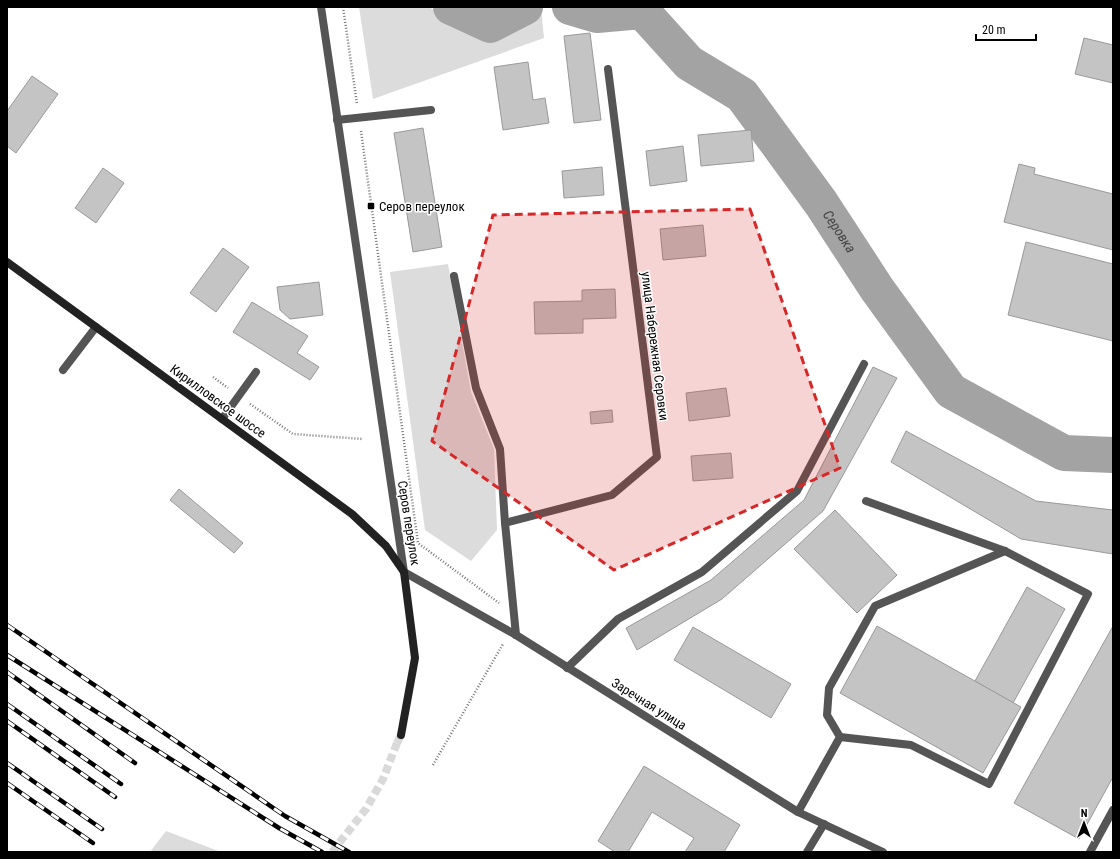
<svg xmlns="http://www.w3.org/2000/svg" width="1120" height="859" font-family="'Roboto Condensed',sans-serif">
	<rect width="100%" height="100%" fill="#fff"/>
	<!-- green -->
	<g fill="#dcdcdc">
		<polygon points="359,7 428,7 490,36 541,7 544,38 373,99"/>
		<polygon points="472,7 508,7 509,9 492,16"/>
		<polygon points="448,264 471,392 494,449 497,530 471,561 425,530 390,272"/>
		<polygon points="166,831 221,852 150,852"/>
	</g>
	<g fill="none" stroke-linecap="round" stroke-linejoin="round">
		<!-- river -->
		<g stroke="#a3a3a3" stroke-width="36">
			<polyline points="451,7 490,25 525,7"/>
			<path id="s1" d="M570 7 597 15 642 11 689 63 742 95 821 203 877 289 951 391 1064 453 1113 455"/>
		</g>
	</g>
	<!-- building -->
	<g fill="#c4c4c4" stroke="#999">
		<polygon points="590,33 601,120 574,123 564,36"/>
		<polygon points="1084,38 1113,45 1113,83 1075,74"/>
		<polygon points="528,62 533,100 545,98 549,123 503,130 494,67"/>
		<polygon points="32,76 58,94 16,153 7,146 7,111"/>
		<polygon points="423,128 442,247 413,252 394,133"/>
		<polygon points="751,130 754,161 701,166 698,135"/>
		<polygon points="683,146 687,181 650,186 646,151"/>
		<polygon points="1019,164 1035,168 1034,174 1113,194 1113,250 1004,222"/>
		<polygon points="602,167 604,195 564,198 562,171"/>
		<polygon points="103,168 124,183 96,223 75,208"/>
		<polygon points="703,225 706,256 663,260 660,229"/>
		<polygon points="1026,242 1113,264 1113,341 1008,315"/>
		<polygon points="223,248 249,267 216,312 190,293"/>
		<polygon points="319,282 323,315 290,319 280,310 277,287"/>
		<polygon points="615,289 616,318 583,319 583,333 535,334 534,302 582,301 582,290"/>
		<polygon points="252,302 308,336 297,353 319,367 310,380 233,332"/>
		<polygon points="873,367 897,378 823,511 722,599 637,650 626,628 711,580 804,500"/>
		<polygon points="726,388 730,416 689,421 686,393"/>
		<polygon points="612,410 613,422 591,424 590,412"/>
		<polygon points="906,431 1036,501 1113,510 1113,554 1021,539 891,462"/>
		<polygon points="731,453 733,478 693,481 691,456"/>
		<polygon points="179,489 243,543 234,553 170,500"/>
		<polygon points="835,510 897,575 857,613 794,549"/>
		<polygon points="1027,587 1065,609 1013,703 975,681"/>
		<polygon points="877,626 1021,707 983,773 840,693"/>
		<polygon points="1113,626 1113,777 1079,839 1014,803"/>
		<polygon points="693,627 791,684 771,718 674,660"/>
		<polygon points="644,766 740,825 724,852 685,852 694,838 652,812 628,852 615,852 598,841"/>
	</g>
	<g fill="none" stroke-linecap="round" stroke-linejoin="round">
		<!-- tertiary-tunnel -->
		<polyline stroke="#d9d9d9" stroke-width="8" stroke-dasharray="8 4" stroke-linecap="butt" points="397,743 401,735"/>
		<!-- secondary-tunnel -->
		<polyline stroke="#d9d9d9" stroke-width="8" stroke-dasharray="8 4" stroke-linecap="butt" points="332,852 366,809 383,779 397,743"/>
		<!-- path -->
		<g stroke="#777" stroke-width="2.5" stroke-dasharray="1 2" stroke-linecap="butt">
			<polyline points="343,7 357,104"/>
			<polyline points="361,131 418,543 499,603"/>
			<polyline points="213,377 228,388"/>
			<polyline points="250,404 293,434 363,439"/>
			<polyline points="433,765 503,644"/>
		</g>
		<!-- service -->
		<g stroke="#555" stroke-width="8">
			<polyline points="337,120 431,110"/>
			<polyline points="454,276 476,388 500,449 505,523"/>
			<polyline points="63,370 96,327"/>
			<polyline points="222,419 256,372"/>
			<polyline points="567,668 618,619 702,572 797,491 864,364"/>
			<polyline points="840,737 911,745 989,784 1088,594 1005,551 866,501"/>
			<polyline points="798,812 840,737 827,715 829,688 875,606 1005,551"/>
			<polyline points="807,852 824,824"/>
			<polyline points="1090,852 1113,810"/>
		</g>
		<!-- minor -->
		<g stroke="#555" stroke-width="8">
			<polyline points="404,572 516,635 798,812 883,852"/>
			<polyline points="516,635 505,523 612,495 657,457 608,69"/>
		</g>
		<!-- tertiary -->
		<polyline stroke="#555" stroke-width="8" points="321,7 404,572"/>
		<!-- secondary -->
		<polyline stroke="#222" stroke-width="8" points="7,262 352,514 386,546 404,572 415,658 401,735"/>
		<!-- rail casing -->
		<g stroke="#000" stroke-width="4.5">
			<g id="rail">
				<polyline points="7,625 285,816 349,852"/>
				<polyline points="7,655 279,828 322,852"/>
				<polyline points="7,672 135,763"/>
				<polyline points="7,704 121,784"/>
				<polyline points="7,721 115,797"/>
				<polyline points="7,763 102,829"/>
				<polyline points="7,783 93,843"/>
			</g>
		</g>
		<!-- rail -->
		<use href="#rail" stroke="#fff" stroke-width="3" stroke-dasharray="9" stroke-linecap="butt"/>
	</g>
	<!-- marked area -->
	<path fill="#d62828" fill-opacity="0.2" stroke="#d62828" stroke-width="3" stroke-dasharray="8 5" stroke-linejoin="round" d="M750 209 840 468 614 570 432 441 493 215Z"/>
	<!-- markers -->
	<rect fill="#000" stroke="#fff" stroke-width="1.5" x="367" y="202" width="8" height="8" rx="2"/>
	<g text-anchor="middle" dominant-baseline="central" stroke-width="3" stroke-linejoin="round" paint-order="stroke">
		<!-- poi labels -->
		<g font-size="13" fill="#000" stroke="#fff" text-anchor="start">
			<text x="379" y="206">Серов переулок</text>
		</g>
		<!-- street labels -->
		<g font-size="13" fill="#000" stroke="#fff">
			<text transform="translate(655 346) rotate(83)">улица Набережная Серовки</text>
			<text transform="translate(218 401) rotate(36)">Кирилловское шоссе</text>
			<text transform="translate(409 523) rotate(81)">Серов переулок</text>
			<text transform="translate(649 704) rotate(32)">Заречная улица</text>
		</g>
		<!-- water labels -->
		<g font-size="14" font-style="italic" fill="#444" stroke="#fff">
			<text stroke="none"><textPath href="#s1" startOffset="373">Серовка</textPath></text>
		</g>
	</g>
	<!-- border -->
	<rect width="1120" height="859" fill="none" stroke="#000000" stroke-width="16"/>
	<!-- north arrow -->
	<g transform="translate(1084 823)" stroke="#ffffff" stroke-width="3" paint-order="stroke">
	<path d="M0-3L7 15L0 10L-7 15Z" fill="#000000"/>
	<text y="-6" font-size="11" font-weight="bold" text-anchor="middle" fill="#000000">N</text>
	</g>
	<!-- scale -->
	<path d="M976 34v6h60v-6" fill="none" stroke="#000000" stroke-width="2"/>
	<text x="982" y="34" font-size="12" fill="#000000" stroke="#ffffff" stroke-width="3" paint-order="stroke">20 m</text>
</svg>
